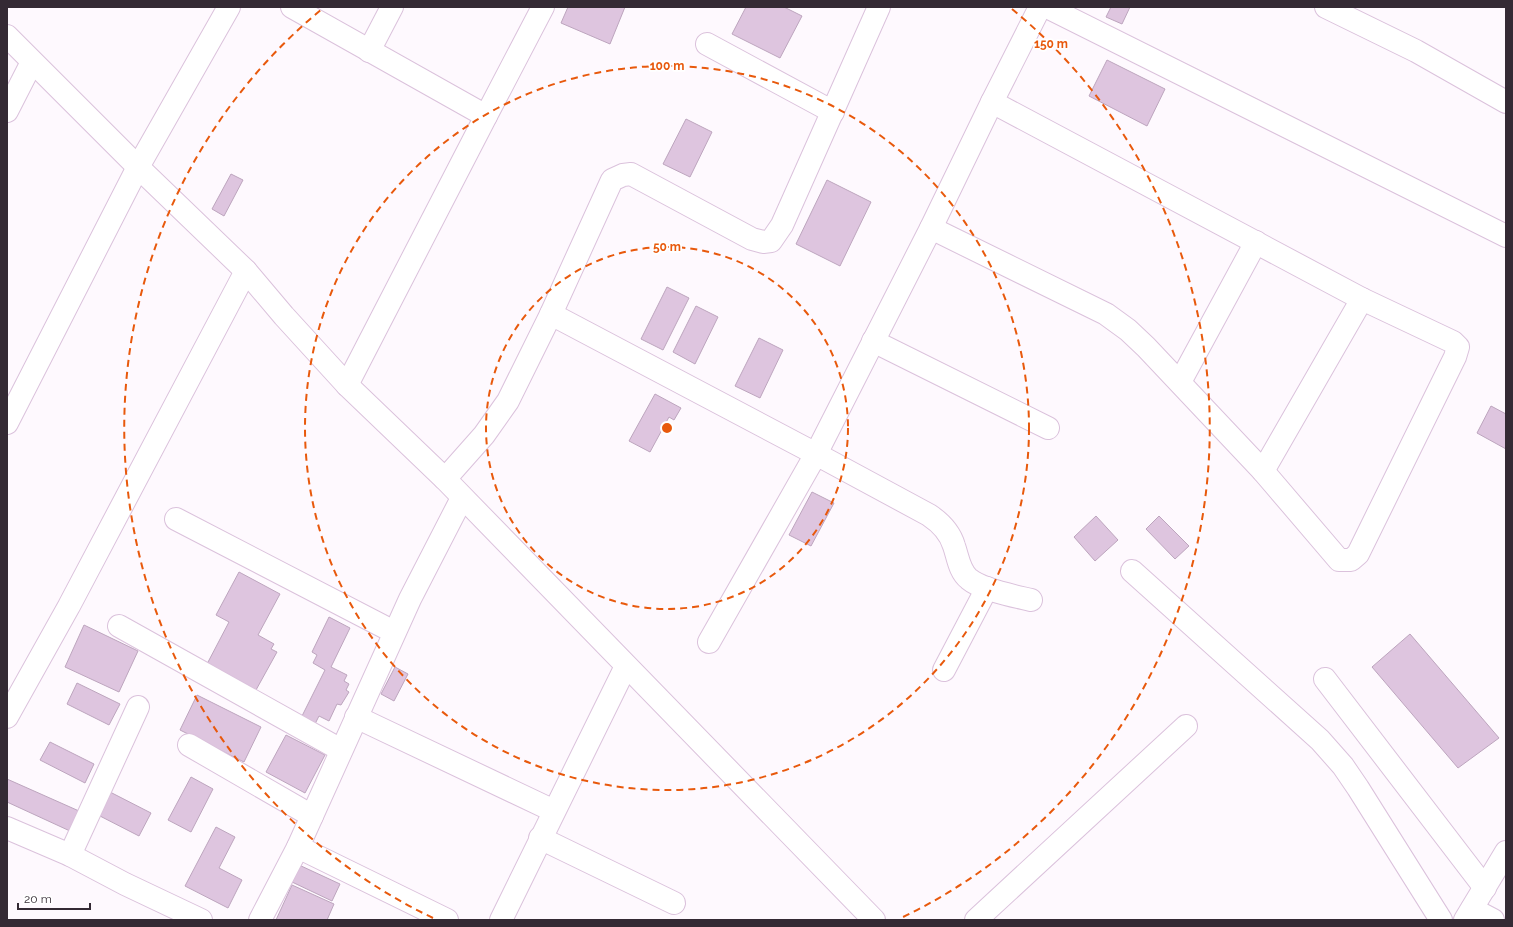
<svg xmlns="http://www.w3.org/2000/svg" width="1513" height="927" font-family="Raleway,sans-serif">
	<rect width="100%" height="100%" fill="#fef9fe"/>
	<!-- building -->
	<g fill="#dec5df" stroke="#bda5be">
		<polygon points="568,7 625,7 610,44 561,23"/>
		<polygon points="746,7 784,7 802,16 780,58 732,34"/>
		<polygon points="1111,7 1130,7 1122,24 1106,17"/>
		<polygon points="1107,60 1165,89 1147,126 1089,96"/>
		<polygon points="686,119 712,132 690,177 663,164"/>
		<polygon points="231,174 243,180 224,216 212,209"/>
		<polygon points="827,180 871,202 840,266 796,244"/>
		<polygon points="667,287 689,298 663,350 641,339"/>
		<polygon points="696,306 718,317 695,364 673,352"/>
		<polygon points="759,338 783,350 760,398 735,386"/>
		<polygon points="655,394 681,408 674,420 669,417 650,452 629,441"/>
		<polygon points="1491,406 1506,414 1506,449 1477,433"/>
		<polygon points="812,492 834,503 811,546 789,535"/>
		<polygon points="1096,516 1118,540 1095,561 1074,537"/>
		<polygon points="1159,516 1189,546 1175,559 1146,529"/>
		<polygon points="239,572 280,594 258,635 274,644 271,649 277,652 256,690 207,664 229,622 216,615"/>
		<polygon points="329,617 350,628 331,667 347,675 344,681 349,684 346,690 349,692 341,705 337,704 329,721 319,716 315,724 301,718 325,670 313,663 317,655 312,652"/>
		<polygon points="84,625 138,651 119,692 65,667"/>
		<polygon points="1410,634 1499,738 1458,768 1372,667"/>
		<polygon points="395,667 408,674 394,701 381,694"/>
		<polygon points="77,683 120,704 109,725 67,704"/>
		<polygon points="197,695 261,727 244,762 180,730"/>
		<polygon points="286,735 325,755 305,793 266,772"/>
		<polygon points="50,742 94,764 85,783 40,760"/>
		<polygon points="191,777 213,789 191,832 168,820"/>
		<polygon points="7,779 79,811 70,831 7,802"/>
		<polygon points="110,792 151,813 139,836 98,815"/>
		<polygon points="216,827 235,837 219,868 242,880 228,908 185,886"/>
		<polygon points="299,865 340,884 332,901 292,882"/>
		<polygon points="292,885 334,904 327,920 276,920"/>
	</g>
	<g fill="none" stroke-linecap="round" stroke-linejoin="round">
		<!-- minor casing -->
		<g stroke="#dbc2dc" stroke-width="24">
			<g id="minor">
				<polyline points="292,7 486,116 347,385"/>
				<polyline points="1047,7 1506,236"/>
				<polyline points="1326,7 1416,51 1506,102"/>
				<polyline points="7,36 138,167 246,271 284,316 347,385 445,479 874,920"/>
				<polyline points="707,44 833,112"/>
				<polyline points="369,51 392,7"/>
				<polyline points="7,111 32,62"/>
				<polyline points="486,116 543,7"/>
				<polyline points="931,228 1106,314 1128,330 1146,347 1263,471 1339,560 1351,560 1358,554 1455,357 1458,347 1453,342 1362,299 992,102"/>
				<polyline points="551,314 816,454 931,228 992,102 1040,7"/>
				<polyline points="873,341 1048,428"/>
				<polyline points="1180,382 1256,242"/>
				<polyline points="7,423 138,167 229,7"/>
				<polyline points="1263,471 1362,299"/>
				<polyline points="445,479 484,435 508,401 551,314 612,180 623,175 631,174 752,239 763,242 771,241 782,225 879,7"/>
				<polyline points="176,519 394,632"/>
				<polyline points="1132,571 1320,740 1343,766 1358,788 1441,920"/>
				<polyline points="119,626 341,750"/>
				<path d="M709 642 816 454 929 515C941 523 950 532 954 546 958 557 959 571 969 579 982 590 1014 596 1031 600"/>
				<polyline points="944,670 987,588"/>
				<polyline points="1325,679 1485,888"/>
				<polyline points="7,717 69,606 246,271"/>
				<polyline points="356,717 554,811"/>
				<polyline points="189,745 312,816"/>
				<polyline points="7,828 70,855 125,884 201,920"/>
				<polyline points="540,838 674,903"/>
				<polyline points="298,847 447,920"/>
				<polyline points="70,855 138,707"/>
				<polyline points="1472,909 1493,920"/>
				<polyline points="260,920 298,847 410,599 462,498"/>
				<polyline points="501,920 626,666"/>
				<polyline points="976,920 1186,726"/>
				<polyline points="1465,920 1506,852"/>
			</g>
		</g>
		<!-- minor -->
		<use href="#minor" stroke="#fff" stroke-width="22"/>
	</g>
	<!-- distance rings -->
	<g fill="none" stroke="#e8590c" stroke-width="2" stroke-dasharray="7 5">
		<circle cx="667" cy="428" r="181"/>
		<circle cx="667" cy="428" r="362"/>
		<path d="M433 918A543 543 0 0 1 322 9M1012 9A543 543 0 0 1 901 918"/>
	</g>
	<circle cx="667" cy="428" r="6" fill="#e8590c" stroke="#fff" stroke-width="2"/>
	<g font-size="12" text-anchor="middle" font-weight="bold" fill="#e8590c" stroke="#fff" stroke-width="3.5" stroke-linejoin="round" paint-order="stroke">
		<text x="1051" y="48">150 m</text>
		<text x="667" y="70">100 m</text>
		<text x="667" y="251">50 m</text>
	</g>
	<!-- border -->
	<rect width="1513" height="927" fill="none" stroke="#342a34" stroke-width="16"/>
	<!-- scale -->
	<path d="M18 903v6h72v-6" fill="none" stroke="#342a34" stroke-width="2"/>
	<text x="24" y="903" font-size="12" fill="#342a34" stroke="#ffffff" stroke-width="3" paint-order="stroke">20 m</text>
</svg>
